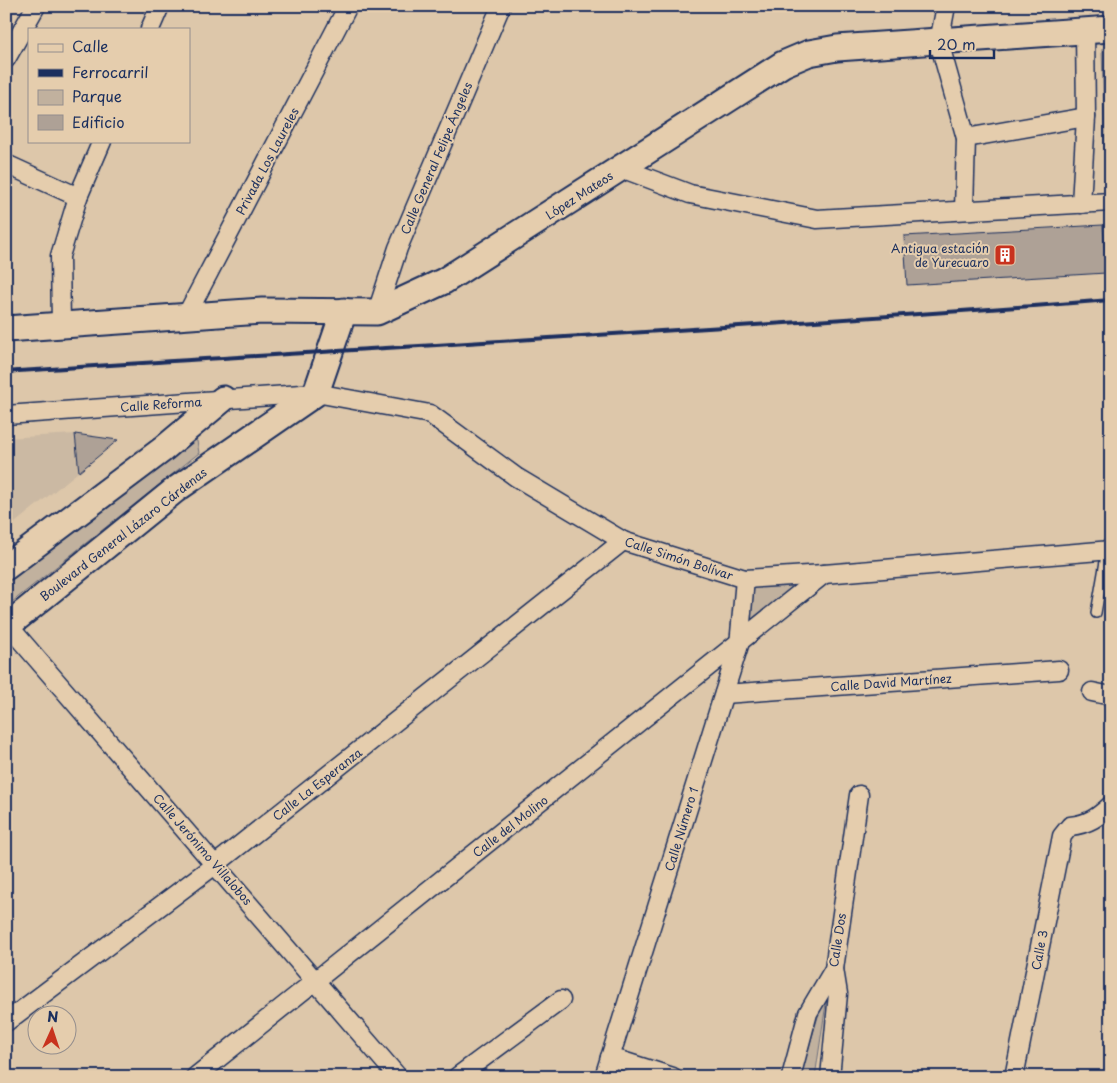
<svg xmlns="http://www.w3.org/2000/svg" width="1117" height="1083" font-family="'Playpen Sans',sans-serif">
	<rect width="100%" height="100%" fill="#ddc7aa"/>
	<filter id="ink" filterUnits="userSpaceOnUse"><feTurbulence type="fractalNoise" baseFrequency=".02" numOctaves="2"/><feDisplacementMap in="SourceGraphic" scale="10" xChannelSelector="R" yChannelSelector="G"/><feConvolveMatrix kernelMatrix="1 2 1 2 8 2 1 2 1" color-interpolation-filters="sRGB"/></filter>
	<g filter="url(#ink)">
		<!-- built -->
		<polygon fill="#cbb9a3" points="75,434 118,440 6,530 6,438"/>
		<!-- green -->
		<g fill="#c1b19e" stroke="#6e707e">
			<polygon points="1111,48 1111,187 1106,187 1102,49"/>
			<polygon points="190,438 197,441 199,453 12,602 6,602 6,585 182,440"/>
			<polygon points="800,583 753,621 748,616 753,587"/>
			<polygon points="826,990 828,990 815,1077 800,1077"/>
		</g>
		<!-- building -->
		<g fill="#aea196" stroke="#1b2f5e">
			<polygon points="1103,225 1106,273 907,285 904,236"/>
			<polygon points="75,434 118,440 79,472"/>
		</g>
		<g fill="none" stroke-linecap="round" stroke-linejoin="round">
			<!-- lane casing -->
			<g stroke="#1b2f5e" stroke-width="12">
				<polyline id="lane" points="1096,613 1107,550"/>
			</g>
			<!-- street casing -->
			<g stroke="#1b2f5e" stroke-width="21">
				<g id="street">
					<polyline points="946,6 939,42 966,138 964,210"/>
					<polyline points="150,29 160,6"/>
					<polyline points="6,59 36,6"/>
					<polyline points="966,138 1086,117"/>
					<polyline points="6,164 78,197"/>
					<polyline points="621,168 690,194 817,219 1111,202"/>
					<polyline points="1081,204 1086,117 1085,30"/>
					<polyline points="377,312 398,248 501,6"/>
					<polyline points="186,316 348,6"/>
					<polyline points="61,325 60,256 78,197 102,141"/>
					<polyline points="6,415 316,393 430,414 516,477 623,541 745,579 824,574 1111,550"/>
					<polyline points="6,623 398,1077"/>
					<polyline points="1092,692 1111,696"/>
					<polyline points="724,694 1059,670"/>
					<polyline points="6,1022 216,864 623,541"/>
					<polyline points="610,1057 673,1077"/>
					<polyline points="195,1077 824,574"/>
					<polyline points="457,1077 561,1000"/>
					<polyline points="604,1077 739,645 745,579"/>
					<polyline points="791,1077 808,1013 834,969 859,795"/>
					<polyline points="830,1077 838,994 834,969"/>
					<path d="M1014 1077 1062 836 1070 826C1089 824 1098 817 1111 805"/>
				</g>
			</g>
			<!-- secondary casing -->
			<g stroke="#1b2f5e" stroke-width="29">
				<g id="secondary">
					<polyline points="6,329 262,311 377,312 444,281 783,64 809,53 837,48 1111,29"/>
					<polyline points="6,567 162,450 223,399"/>
					<polyline points="6,627 175,490 316,393 344,311"/>
				</g>
			</g>
			<!-- lane -->
			<use href="#lane" stroke="#e5cdad" stroke-width="9"/>
			<!-- street -->
			<use href="#street" stroke="#e5cdad" stroke-width="18"/>
			<!-- secondary -->
			<use href="#secondary" stroke="#e5cdad" stroke-width="25"/>
			<!-- rail -->
			<path stroke="#1b2f5e" stroke-width="4" d="M6 372C374 347 743 329 1111 300"/>
		</g>
	</g>
	<!-- icons -->
	<defs>
		<g id="building-square" transform="scale(1.125)"><rect x="-9" y="-9" width="18" height="18" rx="4" fill="#c8321e" stroke="#e5cdad"/><path d="M-4-6H4V6H1V3H-1V6H-4ZM-2.5-4.3h1.7v1.8h-1.7ZM.8-4.3h1.7v1.8H.8ZM-2.5-1h1.7V.8h-1.7ZM.8-1h1.7V.8H.8Z" fill="#fff"/></g>
	</defs>
	<g fill-rule="evenodd">
		<use href="#building-square" x="1005" y="255"/>
	</g>
	<g text-anchor="middle" dominant-baseline="central" stroke-width="4" stroke-linejoin="round" paint-order="stroke">
		<!-- street labels -->
		<g font-size="12" fill="#1b2f5e" stroke="#e5cdad">
			<text transform="translate(436 158) rotate(-67)">Calle General Felipe Ángeles</text>
			<text transform="translate(267 161) rotate(-62)">Privada Los Laureles</text>
			<text transform="translate(579 195) rotate(-33)">López Mateos</text>
			<text transform="translate(161 404) rotate(-4)">Calle Reforma</text>
			<text transform="translate(123 534) rotate(-38)">Boulevard General Lázaro Cárdenas</text>
			<text transform="translate(679 558) rotate(18)">Calle Simón Bolívar</text>
			<text transform="translate(891 682) rotate(-4)">Calle David Martínez</text>
			<text transform="translate(317 784) rotate(-38)">Calle La Esperanza</text>
			<text transform="translate(510 826) rotate(-38)">Calle del Molino</text>
			<text transform="translate(681 829) rotate(-73)">Calle Número 1</text>
			<text transform="translate(203 849) rotate(49)">Calle Jerónimo Villalobos</text>
			<text transform="translate(837 940) rotate(-81)">Calle Dos</text>
			<text transform="translate(1039 950) rotate(-79)">Calle 3</text>
		</g>
		<!-- poi labels -->
		<g font-size="12" fill="#1b2f5e" stroke="#e5cdad" text-anchor="end">
			<text x="989" y="248">Antigua estación<tspan x="989" dy="14">de Yurecuaro</tspan></text>
		</g>
	</g>
	<!-- margin -->
	<rect width="1117" height="1083" fill="none" stroke="#e5cdad" stroke-width="25"/>
	<rect x="12" y="12" width="1092" height="1058" fill="none" stroke="#1b2f5e" stroke-width="2" filter="url(#ink)"/>
	<!-- legend -->
	<rect x="28" y="28" width="162" height="115" fill="#e5cdad" stroke="#948e8d"/>
	<rect x="38" y="44" width="25" height="8" fill="#e5cdad" stroke="#948e8d"/>
	<text x="72" y="52" font-size="15" fill="#1b2f5e">Calle</text>
	<rect x="38" y="69" width="25" height="8" fill="#1b2f5e" stroke="#948e8d"/>
	<text x="72" y="78" font-size="15" fill="#1b2f5e">Ferrocarril</text>
	<rect x="38" y="90" width="25" height="15" fill="#c1b19e" stroke="#948e8d"/>
	<text x="72" y="102" font-size="15" fill="#1b2f5e">Parque</text>
	<rect x="38" y="115" width="25" height="15" fill="#aea196" stroke="#948e8d"/>
	<text x="72" y="128" font-size="15" fill="#1b2f5e">Edificio</text>
	<!-- north arrow -->
	<g transform="translate(52 1030) rotate(3)"><circle r="24" fill="#e5cdad" stroke="#948e8d"/>
	<path d="M0-4L9 19L0 12L-9 19Z" fill="#c8321e"/>
	<text y="-8" font-size="14" font-weight="bold" text-anchor="middle" fill="#1b2f5e">N</text>
	</g>
	<!-- scale -->
	<path d="M930 50v8h64v-8" fill="none" stroke="#1b2f5e" stroke-width="2.5"/>
	<text x="937" y="50" font-size="15" fill="#1b2f5e" stroke="#e5cdad" stroke-width="4" paint-order="stroke">20 m</text>
</svg>
